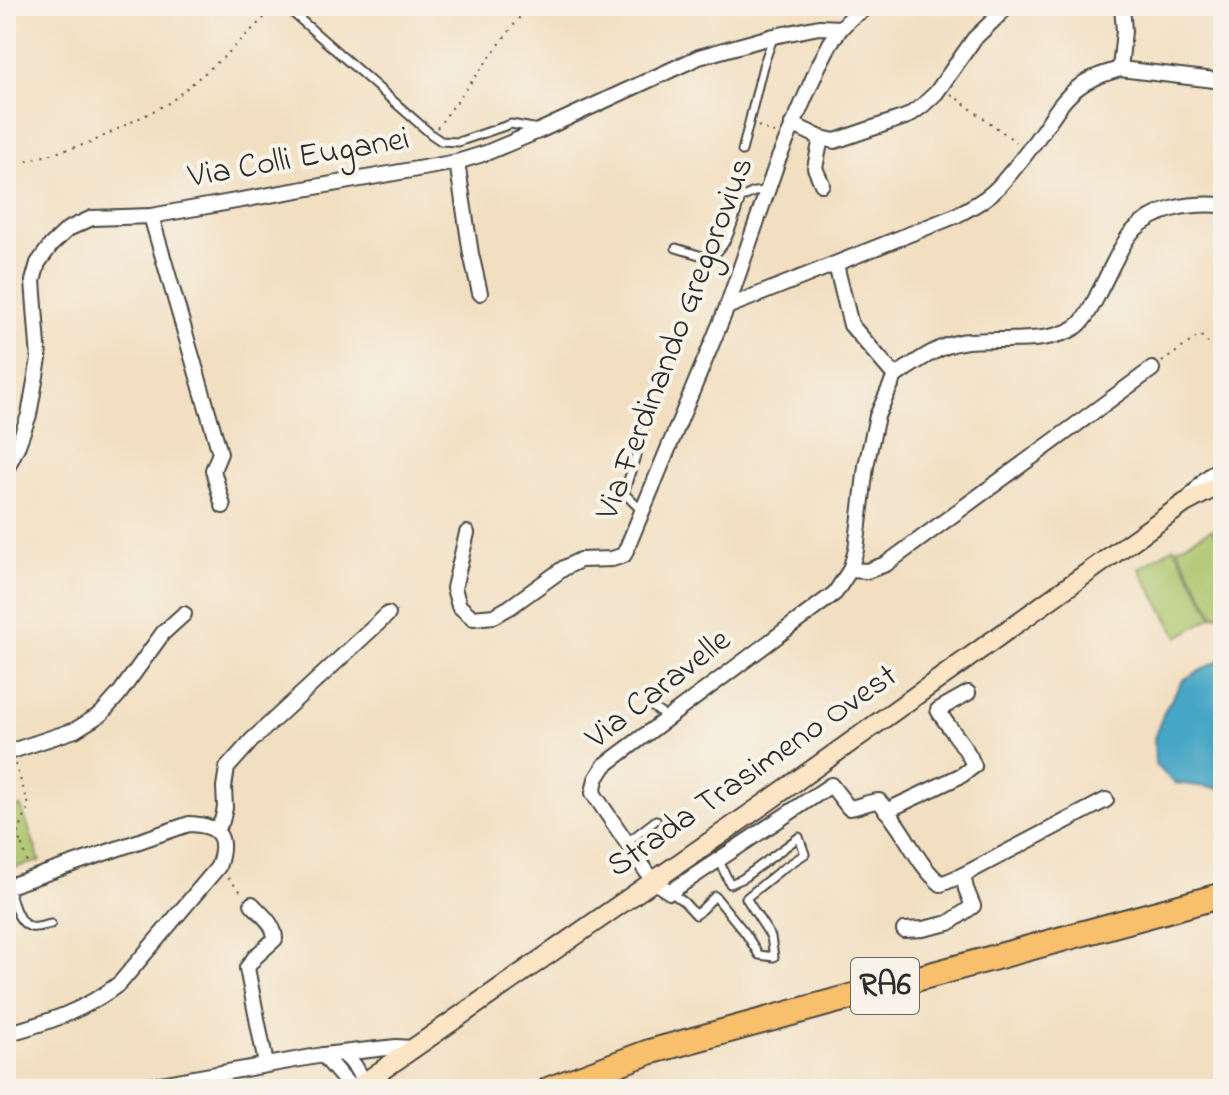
<svg xmlns="http://www.w3.org/2000/svg" width="1229" height="1095" font-family="'Indie Flower',sans-serif">
	<rect width="100%" height="100%" fill="#f7f3e8"/>
	<filter id="ink" filterUnits="userSpaceOnUse"><feTurbulence type="fractalNoise" baseFrequency=".0125" numOctaves="2"/><feDisplacementMap in="SourceGraphic" scale="16" xChannelSelector="R" yChannelSelector="G"/><feConvolveMatrix kernelMatrix="1 2 1 2 8 2 1 2 1" color-interpolation-filters="sRGB"/></filter>
	<filter id="wash" filterUnits="userSpaceOnUse"><feTurbulence type="fractalNoise" baseFrequency=".006" numOctaves="4" result="noise"/><feDisplacementMap in="SourceGraphic" scale="32" xChannelSelector="R" yChannelSelector="G"/><feGaussianBlur stdDeviation="1.8" result="paint"/><feColorMatrix in="noise" values="0 0 0 0 0 0 0 0 0 0 0 0 0 0 0 0 0 1.4 0 .05"/><feComposite in="paint" operator="in"/></filter>
	<g filter="url(#wash)">
		<rect width="100%" height="100%" fill="#f2dfc1"/>
		<!-- green -->
		<g fill="#aac267" stroke="#6a7649" stroke-width="2">
			<polygon points="1212,529 1223,548 1223,611 1215,616 1177,548"/>
			<polygon points="1174,547 1213,616 1178,637 1139,568"/>
			<polygon points="21,806 40,861 6,870 6,811"/>
		</g>
		<!-- water -->
		<polygon fill="#46a6c5" stroke="#386878" stroke-width="2" points="1223,658 1223,789 1175,783 1155,765 1154,738 1165,710 1183,680"/>
	</g>
	<g filter="url(#ink)">
		<g fill="none" stroke-linecap="round" stroke-linejoin="round">
			<!-- service casing -->
			<g stroke="#494642" stroke-width="11">
				<g id="service">
					<polyline points="285,6 432,135 441,141 458,142 511,124 538,129"/>
					<polyline points="742,151 763,66 773,38"/>
					<path d="M676 248 709 258C729 248 734 218 741 198L754 192 768 191"/>
					<polyline points="641,510 624,493 644,431"/>
					<polyline points="650,705 667,718"/>
					<polyline points="626,843 656,820"/>
					<path d="M8 886C12 898 16 923 31 927 37 928 45 925 51 924"/>
					<polyline points="670,892 684,902 696,915 715,896 746,934 759,955 774,957 771,937 746,898 782,869 805,854 799,837 742,879 730,884 719,861"/>
				</g>
			</g>
			<!-- minor casing -->
			<g stroke="#494642" stroke-width="18">
				<g id="minor">
					<polyline points="1120,69 1124,31 1122,6"/>
					<polyline points="792,124 821,138 835,141 908,116 922,106 936,93 974,39 1008,6"/>
					<polyline points="821,138 815,168 822,184"/>
					<polyline points="457,162 471,254 480,293"/>
					<polyline points="151,216 220,453 213,470 223,506"/>
					<polyline points="836,265 851,325 895,376"/>
					<path d="M727 307 955 216C972 207 989 198 1001 184 1017 166 1031 148 1044 129 1054 114 1065 96 1080 86 1091 77 1107 73 1120 69L1223 81"/>
					<path d="M895 376 877 416 866 466 856 550 850 570 835 593 605 765 596 779 593 793 653 881 670 892 831 785 849 808C860 807 869 801 879 801 885 808 890 815 895 822 910 842 920 867 941 884L963 875 966 889 973 906 949 923 923 929 904 930"/>
					<path d="M895 376C915 363 937 346 961 342 993 337 1047 346 1076 327 1086 320 1094 303 1099 292 1107 278 1122 242 1132 232 1157 207 1189 203 1223 205"/>
					<polyline points="6,470 18,445 29,415 39,359 33,281 38,263 51,245 68,229 92,218 151,216 457,162 486,153 541,130 699,57 774,36 819,27 841,28"/>
					<polyline points="1189,498 1206,479 1223,465"/>
					<polyline points="467,533 454,588 459,606 473,618 494,616 510,607 564,568 580,560 612,559 624,555 727,307 778,160 818,67 831,42 841,28 852,17 869,6"/>
					<polyline points="850,570 867,571 886,564 1152,369"/>
					<polyline points="6,753 75,730 101,714 119,694 163,633 184,614"/>
					<path d="M886 811 962 775 974 766C966 744 949 730 938 710L968 693"/>
					<polyline points="215,830 222,821 225,808 224,787 227,768 252,740 388,614"/>
					<polyline points="963,875 1106,800"/>
					<path d="M6 887 189 824C221 825 228 838 218 867L120 983C84 1011 49 1022 6 1034"/>
					<path d="M252 904C261 914 275 924 275 939L255 957 247 968 266 1064"/>
					<path d="M342 1053C353 1061 359 1070 363 1083"/>
					<polyline points="323,1055 352,1089"/>
					<polyline points="132,1089 323,1055 396,1047 413,1048"/>
				</g>
			</g>
			<!-- secondary casing -->
			<g stroke="#494642" stroke-width="22">
				<polyline id="secondary" points="355,1089 767,802 1185,503 1223,483"/>
			</g>
			<!-- motorway casing -->
			<g stroke="#494642" stroke-width="28">
				<polyline id="motorway" points="550,1089 649,1052 1223,895"/>
			</g>
			<!-- path -->
			<g stroke="#494642" stroke-width="2" stroke-dasharray="2 6" stroke-linecap="butt">
				<polyline points="951,94 1016,142"/>
				<polyline points="758,126 774,133"/>
				<polyline points="437,128 528,6"/>
				<polyline points="27,161 90,143 169,103 226,55 276,6"/>
				<polyline points="1162,362 1200,335 1223,358"/>
				<polyline points="15,764 29,805 18,835 22,846"/>
				<polyline points="6,851 22,846 28,864"/>
				<polyline points="228,878 243,894"/>
			</g>
			<!-- service -->
			<use href="#service" stroke="#fff" stroke-width="7"/>
			<!-- minor -->
			<use href="#minor" stroke="#fff" stroke-width="14"/>
			<!-- secondary -->
			<use href="#secondary" stroke="#fce5c4" stroke-width="18"/>
			<!-- motorway -->
			<use href="#motorway" stroke="#f8bf6c" stroke-width="24"/>
		</g>
	</g>
	<g text-anchor="middle" dominant-baseline="central" stroke-width="8" stroke-linejoin="round" paint-order="stroke">
		<!-- shield labels -->
		<rect fill="#f7f3e8" stroke="#686764" stroke-width="2" x="851" y="958" width="68" height="56" rx="6"/>
		<g font-size="32" font-weight="bold" fill="#2b2b2b">
			<text x="885" y="986">RA6</text>
		</g>
		<!-- street labels -->
		<g font-size="34" fill="#2b2b2b" stroke="#f7f3e8">
			<text transform="translate(299 159) rotate(-10)">Via Colli Euganei</text>
			<text transform="translate(676 339) rotate(-69)">Via Ferdinando Gregorovius</text>
			<text transform="translate(659 690) rotate(-38)">Via Caravelle</text>
			<text transform="translate(753 772) rotate(-35)">Strada Trasimeno Ovest</text>
		</g>
	</g>
	<!-- margin -->
	<rect width="1229" height="1095" fill="none" stroke="#f7f3e8" stroke-width="32"/>
</svg>
